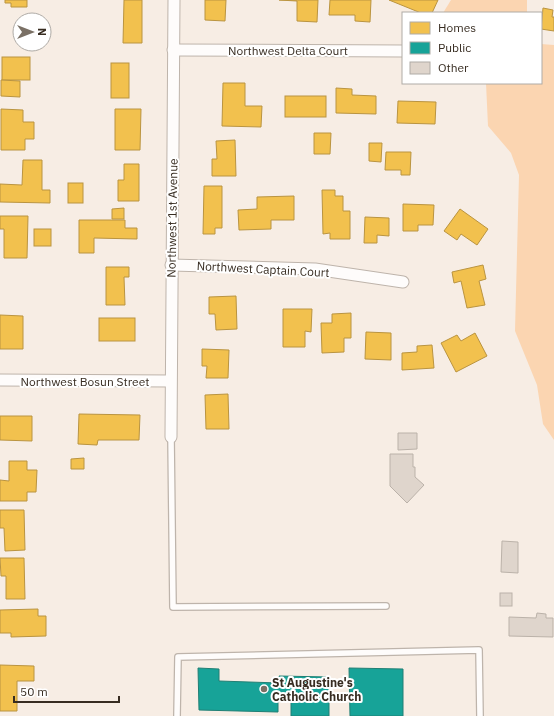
<svg xmlns="http://www.w3.org/2000/svg" width="554" height="716" font-family="'IBM Plex Sans',sans-serif">
	<rect width="100%" height="100%" fill="#f7ede4"/>
	<!-- green -->
	<g fill="#fbd5b1">
		<polygon points="451,0 527,0 527,13 443,13"/>
		<polygon points="541,44 554,45 554,440 543,424 537,385 515,331 519,175 511,153 488,126 486,83 541,83"/>
	</g>
	<!-- homes -->
	<g fill="#f2c14e" stroke="#ba9440">
		<polygon points="5,0 27,0 27,7 11,7 11,3 5,3"/>
		<polygon points="124,0 142,0 142,43 123,43"/>
		<polygon points="205,0 226,0 225,21 205,20"/>
		<polygon points="279,0 318,0 317,22 297,21 297,1"/>
		<polygon points="330,0 371,0 370,22 355,21 355,15 329,15"/>
		<polygon points="389,0 438,0 432,13 421,13"/>
		<polygon points="543,8 553,10 552,17 554,17 554,31 541,29"/>
		<rect x="2" y="57" width="28" height="23"/>
		<rect x="111" y="63" width="18" height="35"/>
		<polygon points="1,80 20,81 20,97 1,96"/>
		<polygon points="223,83 245,83 245,106 262,106 261,127 222,126"/>
		<polygon points="336,88 352,89 352,95 376,96 376,114 336,113"/>
		<rect x="285" y="96" width="41" height="21"/>
		<polygon points="398,101 436,102 435,124 397,123"/>
		<polygon points="1,109 23,110 23,122 34,122 34,139 25,139 25,150 1,150"/>
		<polygon points="115,109 141,109 140,150 115,150"/>
		<polygon points="314,133 331,133 330,154 314,154"/>
		<polygon points="235,140 236,176 212,176 212,159 217,159 216,141"/>
		<polygon points="369,143 382,143 381,162 369,161"/>
		<polygon points="386,152 411,152 410,175 401,175 401,170 385,170"/>
		<polygon points="23,160 42,160 42,190 50,190 50,203 0,202 0,184 22,185"/>
		<polygon points="124,164 139,164 139,201 118,201 118,180 124,180"/>
		<rect x="68" y="183" width="15" height="20"/>
		<polygon points="204,186 222,186 222,228 215,228 215,234 203,234"/>
		<polygon points="322,190 335,190 335,196 343,196 343,211 350,211 350,239 330,239 330,233 323,234"/>
		<polygon points="294,196 294,220 271,220 271,229 239,230 238,210 257,209 257,197"/>
		<polygon points="403,204 434,205 433,225 418,225 418,231 403,231"/>
		<polygon points="124,208 124,219 112,219 112,209"/>
		<polygon points="460,209 488,229 477,245 461,234 457,240 444,231"/>
		<polygon points="0,216 28,216 27,258 4,258 4,229 0,229"/>
		<polygon points="365,217 389,218 389,236 377,235 377,243 364,243"/>
		<polygon points="79,220 125,220 125,228 137,228 137,239 94,238 94,253 79,253"/>
		<rect x="34" y="229" width="17" height="17"/>
		<polygon points="483,265 486,279 479,281 485,305 467,308 461,281 454,283 452,272"/>
		<polygon points="106,267 129,267 129,277 124,277 125,305 106,305"/>
		<polygon points="236,296 237,329 216,330 215,314 209,314 209,297"/>
		<polygon points="283,309 312,309 311,332 305,331 305,347 283,347"/>
		<polygon points="351,313 351,338 344,338 344,352 322,353 321,323 332,323 332,314"/>
		<polygon points="0,315 23,316 23,349 0,349"/>
		<rect x="99" y="318" width="36" height="23"/>
		<polygon points="366,332 391,333 391,360 365,359"/>
		<polygon points="475,333 487,356 456,372 441,343 457,335 461,341"/>
		<polygon points="432,345 434,368 402,370 402,353 417,352 417,346"/>
		<polygon points="202,349 229,350 228,378 206,378 207,366 202,366"/>
		<polygon points="228,394 229,429 206,429 205,395"/>
		<polygon points="79,414 140,415 139,440 98,440 97,445 78,444"/>
		<polygon points="0,416 32,416 32,441 0,440"/>
		<polygon points="84,458 84,469 71,469 71,459"/>
		<polygon points="9,461 27,461 27,470 37,470 36,492 27,492 27,501 0,501 0,480 9,481"/>
		<polygon points="0,510 24,510 25,550 5,551 4,528 0,528"/>
		<polygon points="0,558 24,558 25,599 6,599 6,576 1,576"/>
		<polygon points="38,609 38,616 46,616 46,636 11,637 11,633 0,633 0,610"/>
		<polygon points="0,665 34,666 34,681 17,681 17,711 0,711"/>
	</g>
	<!-- public -->
	<g fill="#17a398" stroke="#217f74">
		<polygon points="198,668 219,669 219,681 279,683 279,676 329,677 329,716 291,716 291,696 278,696 278,712 199,710"/>
		<polygon points="349,668 403,669 403,716 350,716"/>
	</g>
	<!-- building -->
	<g fill="#dfd5cc" stroke="#bbb2a9">
		<polygon points="398,433 417,433 417,449 398,450"/>
		<polygon points="390,454 413,454 413,467 415,467 415,477 424,485 407,503 390,486"/>
		<polygon points="502,541 518,542 518,573 501,572"/>
		<rect x="500" y="593" width="12" height="13"/>
		<polygon points="537,613 546,614 546,618 553,618 553,637 509,636 509,617 536,618"/>
	</g>
	<g fill="none" stroke-linecap="round" stroke-linejoin="round">
		<!-- service casing -->
		<g stroke="#beb4ab" stroke-width="8">
			<g id="service">
				<polyline points="171,437 173,607 386,606"/>
				<polyline points="177,716 178,657 479,650 480,716"/>
			</g>
		</g>
		<!-- minor casing -->
		<g stroke="#beb4ab" stroke-width="13">
			<g id="minor">
				<polyline points="173,50 403,51"/>
				<polyline points="171,265 315,269 403,282"/>
				<polyline points="0,380 170,381"/>
				<polyline points="171,437 174,0"/>
			</g>
		</g>
		<!-- service -->
		<use href="#service" stroke="#fefcfb" stroke-width="5.5"/>
		<!-- minor -->
		<use href="#minor" stroke="#fefcfb" stroke-width="11"/>
	</g>
	<!-- markers -->
	<circle fill="#7a7065" stroke="#fff" stroke-width="1.5" cx="264" cy="689" r="4"/>
	<g text-anchor="middle" dominant-baseline="central" stroke-width="4" stroke-linejoin="round" paint-order="stroke">
		<!-- street labels -->
		<g font-size="12" fill="#372c21" stroke="#fff">
			<text x="288" y="50">Northwest Delta Court</text>
			<text transform="translate(172 218) rotate(-89)">Northwest 1st Avenue</text>
			<text transform="translate(263 269) rotate(3)">Northwest Captain Court</text>
			<text x="85" y="381">Northwest Bosun Street</text>
		</g>
		<!-- poi labels -->
		<g font-size="12" font-weight="bold" fill="#372c21" stroke="#fff" text-anchor="start">
			<text x="272" y="682">St Augustine's<tspan x="272" dy="14">Catholic Church</tspan></text>
		</g>
	</g>
	<!-- legend -->
	<rect x="402" y="12" width="140" height="72" fill="#ffffff" stroke="#afaba6"/>
	<rect x="410" y="22" width="20" height="12" fill="#f2c14e" stroke="#afaba6"/>
	<text x="438" y="32" font-size="12" fill="#372c21">Homes</text>
	<rect x="410" y="42" width="20" height="12" fill="#17a398" stroke="#afaba6"/>
	<text x="438" y="52" font-size="12" fill="#372c21">Public</text>
	<rect x="410" y="62" width="20" height="12" fill="#dfd5cc" stroke="#afaba6"/>
	<text x="438" y="72" font-size="12" fill="#372c21">Other</text>
	<!-- north arrow -->
	<g transform="translate(32 32) rotate(90)"><circle r="19" fill="#ffffff" stroke="#afaba6"/>
	<path d="M0-3L7 15L0 10L-7 15Z" fill="#7a7065"/>
	<text y="-6" font-size="11" font-weight="bold" text-anchor="middle" fill="#372c21">N</text>
	</g>
	<!-- scale -->
	<path d="M14 696v6h105v-6" fill="none" stroke="#372c21" stroke-width="2"/>
	<text x="20" y="696" font-size="12" fill="#372c21" stroke="#ffffff" stroke-width="3" paint-order="stroke">50 m</text>
</svg>
